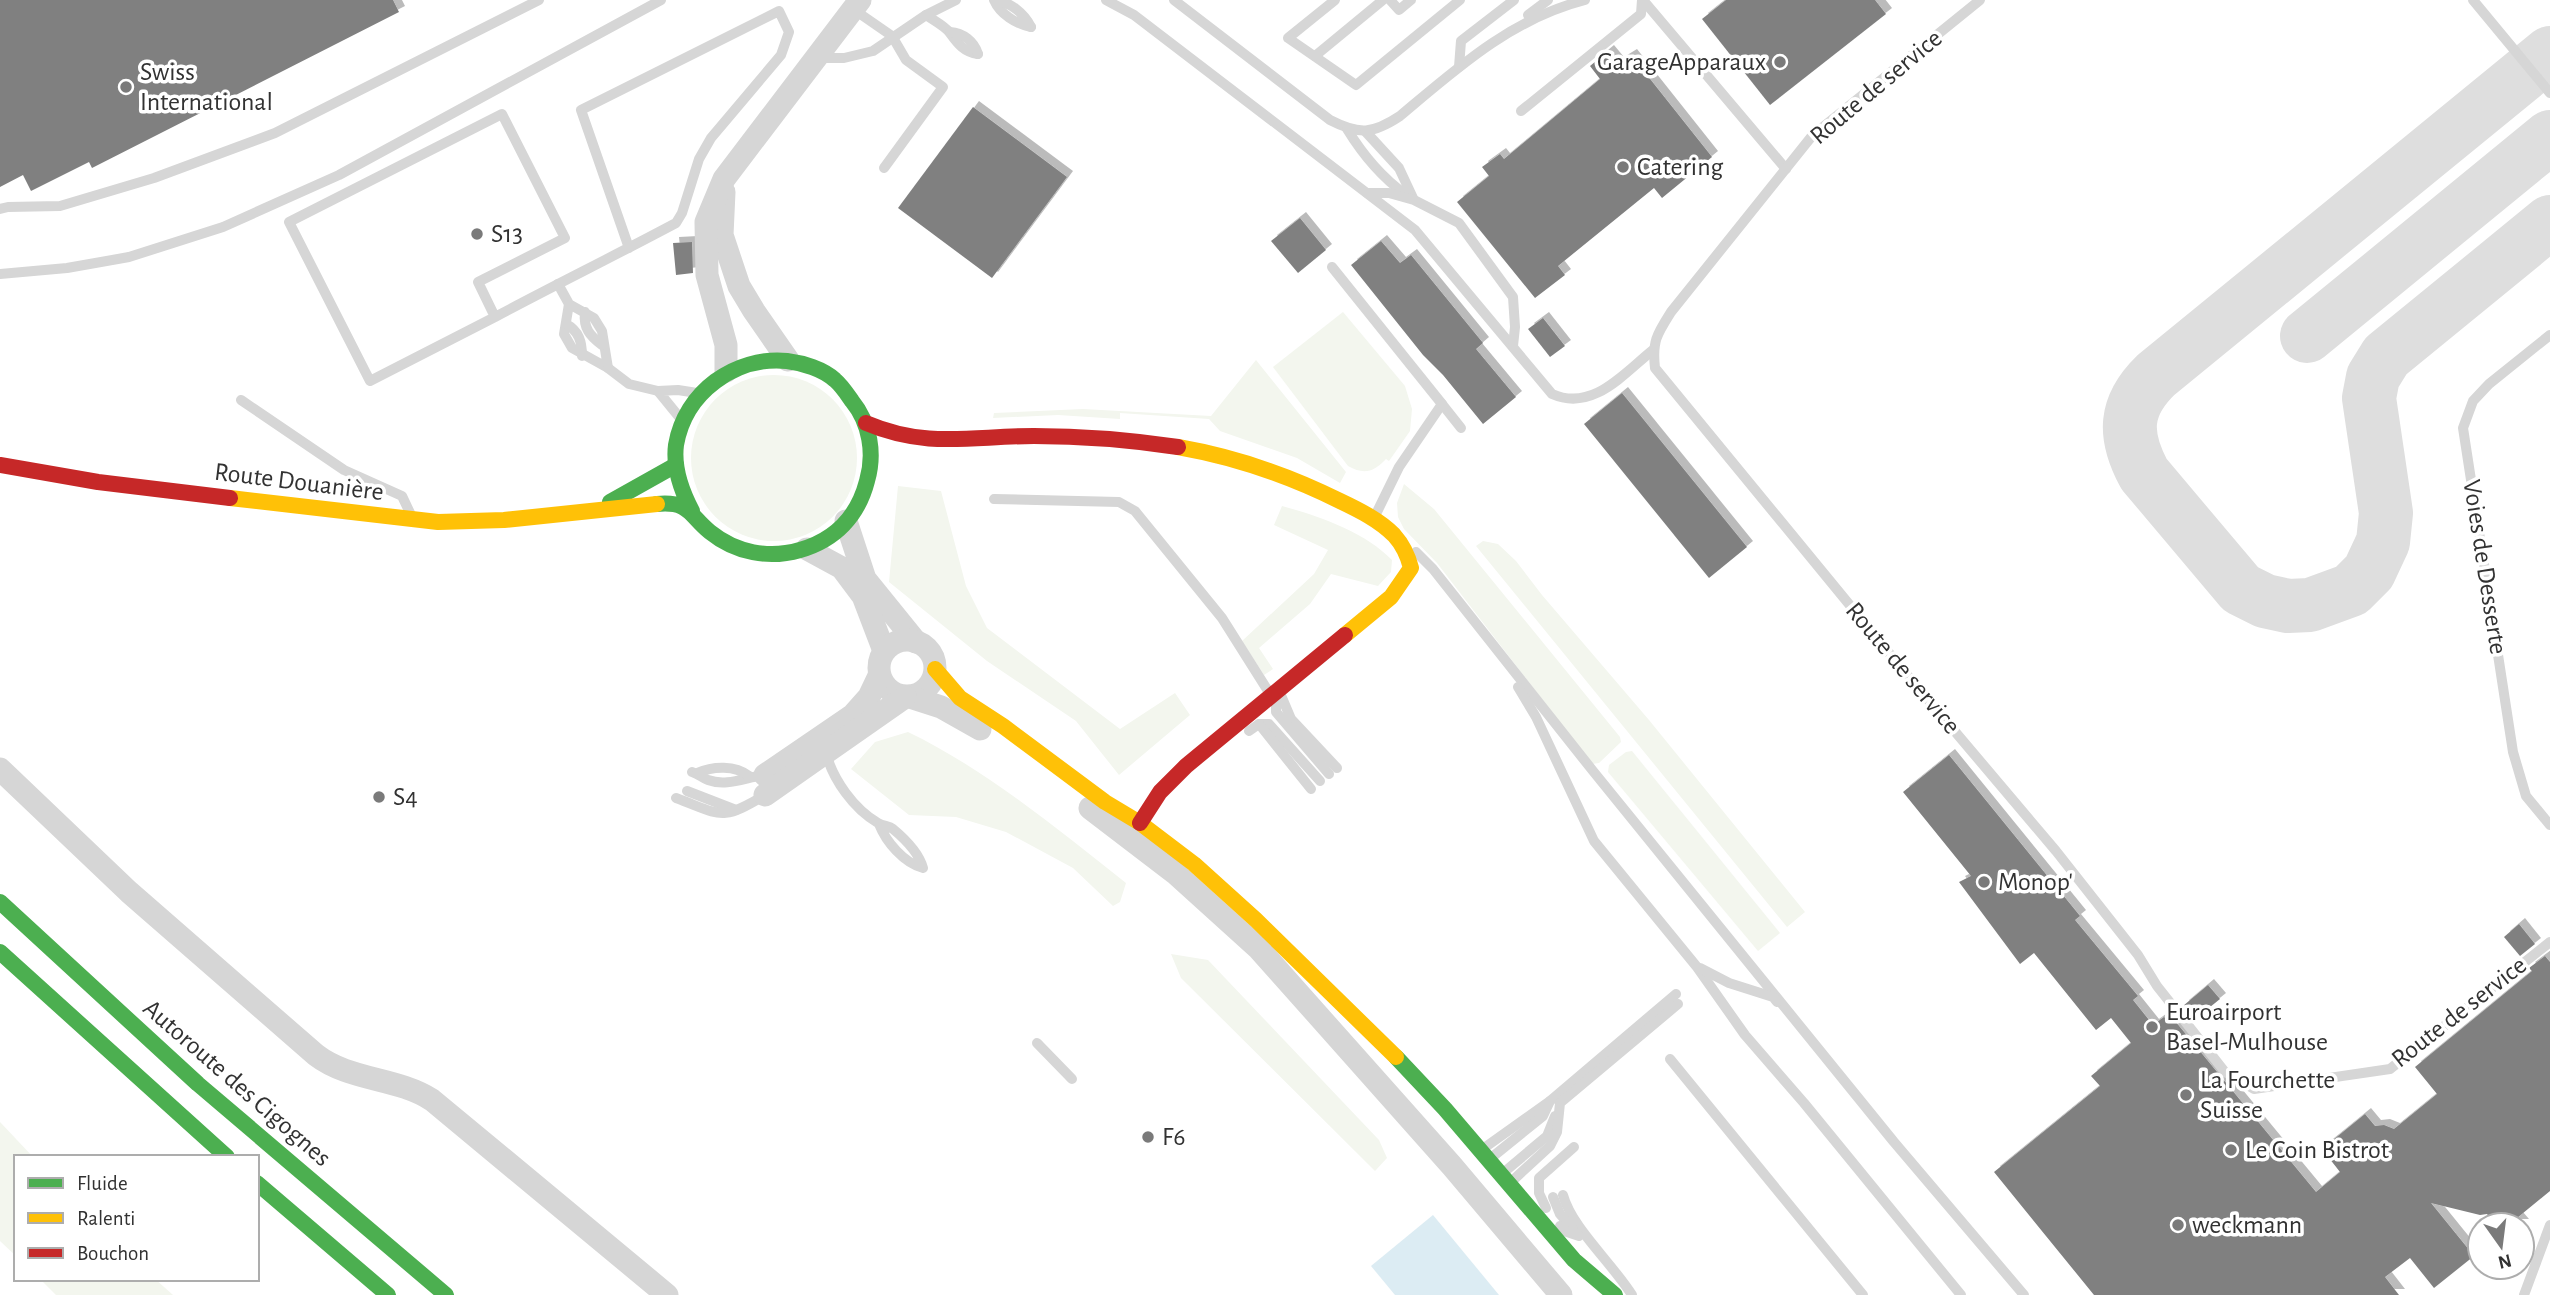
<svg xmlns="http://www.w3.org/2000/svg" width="2550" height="1295" font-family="'Alegreya Sans',sans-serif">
	<defs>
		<filter id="shadow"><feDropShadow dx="6" dy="-6" stdDeviation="0" flood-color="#0004"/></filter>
	</defs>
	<rect width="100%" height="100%" fill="#fff"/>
	<!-- green -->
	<g fill="#f3f6ee">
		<path d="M1343 312 1405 386 1412 409 1410 431 1389 461 1386 459C1374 472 1364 475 1348 466L1273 367Z"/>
		<polygon points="1256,360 1346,472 1340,483 1297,458 1220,431 1209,419 1120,413 1120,419 1058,415 993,418 994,413 1083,409 1211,416"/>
		<circle cx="774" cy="458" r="83"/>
		<polygon points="1404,484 1434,509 1620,737 1621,742 1599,763 1592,764 1437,563 1404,529 1398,517 1397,503"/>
		<polygon points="898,486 941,491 966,586 987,628 1120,729 1175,693 1190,715 1119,775 1076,721 987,661 889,582"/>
		<path d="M1282 506C1319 516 1365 532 1392 560L1391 572 1378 586 1331 574 1310 604 1259 648 1273 669 1264 675 1242 641 1314 574 1328 550 1274 525Z"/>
		<polygon points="1483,541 1498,544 1516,561 1542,595 1649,720 1805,912 1787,927 1476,546"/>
		<path d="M908 732C987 770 1057 829 1126 883L1120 902 1113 906 1073 868 1006 832 956 817 909 815 851 769 875 742Z"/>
		<polygon points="1632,751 1780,933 1758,951 1608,772 1609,765 1626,752"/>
		<polygon points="1171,954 1208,960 1379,1140 1387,1158 1375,1171 1181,978"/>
		<polygon points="0,1122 33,1157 16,1157 16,1256 0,1241"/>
		<polygon points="40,1279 155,1279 173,1295 56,1295"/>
	</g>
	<!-- water -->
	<polygon fill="#dcecf3" points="1433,1215 1499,1295 1395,1295 1371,1266"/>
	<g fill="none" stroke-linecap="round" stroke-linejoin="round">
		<!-- taxiway -->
		<g stroke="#dedede" stroke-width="54">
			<path d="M2550 53 2156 375C2124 406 2123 435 2144 474L2241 589 2265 601 2288 606 2310 605 2351 590 2369 572 2383 542 2386 513 2369 398 2373 377 2386 356 2550 222"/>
			<polyline points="2307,336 2550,137"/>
		</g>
	</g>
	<!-- building -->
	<g fill="#808080" filter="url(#shadow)">
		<polygon points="0,0 393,0 399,12 92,168 89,162 31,191 23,175 0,187"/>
		<polygon points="1726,0 1875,0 1886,14 1770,105 1702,19"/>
		<polygon points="1608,51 1618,63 1631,55 1712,157 1662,198 1654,188 1558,266 1565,275 1535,298 1457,202 1489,176 1482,167 1500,154 1504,159 1600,79 1590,66"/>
		<polygon points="973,107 1067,177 992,278 898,208"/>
		<polygon points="1300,218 1326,250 1298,273 1271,241"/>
		<polygon points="1381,241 1400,263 1411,255 1483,343 1476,349 1516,397 1483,424 1443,375 1423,355 1351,265"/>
		<polygon points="692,242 693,273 676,275 673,243"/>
		<polygon points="1543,318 1565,346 1550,357 1528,329"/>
		<polygon points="1622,393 1747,547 1709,578 1584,424"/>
		<polygon points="1949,755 2080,916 2075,920 2138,996 2133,1000 2153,1025 2164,1017 2166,1019 2170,1015 2316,1192 2340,1172 2322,1149 2365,1114 2375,1126 2384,1125 2394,1129 2437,1094 2415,1067 2532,971 2529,968 2545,956 2550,962 2550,1191 2517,1218 2523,1225 2496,1225 2487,1214 2480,1215 2431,1203 2474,1256 2434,1288 2410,1258 2385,1277 2399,1295 2094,1295 1994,1172 2100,1086 2091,1076 2131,1043 2111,1018 2096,1030 2034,953 2020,964 1959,882 1971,876 1903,792"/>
		<polygon points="2519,924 2535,944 2520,956 2504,937"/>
		<polygon points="2208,985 2220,999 2194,1020 2183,1006"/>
	</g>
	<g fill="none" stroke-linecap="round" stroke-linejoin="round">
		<!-- lane -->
		<g stroke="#d6d6d6" stroke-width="10">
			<path d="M994 0C1000 14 1016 24 1031 27"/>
			<path d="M995 0C1010 2 1024 13 1031 27"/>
			<path d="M1106 0 1134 15 1415 230 1552 394C1593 412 1623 374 1653 350"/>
			<path d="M1174 0 1330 120C1359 135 1373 134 1400 116 1457 68 1511 19 1585 0"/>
			<polyline points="1335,0 1288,38 1356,85 1460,0"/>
			<polyline points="1390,0 1399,10 1411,0"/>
			<polyline points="1643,0 1786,169"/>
			<path d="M1980 0 1812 136 1671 312C1657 334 1652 341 1655 368L1908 676 2056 851 2138 955 2157 986 2225 1072 2254 1089 2390 1069 2550 942"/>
			<polyline points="2473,0 2550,93"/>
			<polyline points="853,9 892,36 906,60 943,87 884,168"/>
			<path d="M926 15C933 20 945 26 950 33 958 44 964 52 978 54"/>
			<polyline points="1528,15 1548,0"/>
			<path d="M950 32C963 33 974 41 978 54"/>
			<polyline points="1315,56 1383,0"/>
			<polyline points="816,58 844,58 873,51 926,15 956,0"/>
			<polyline points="1459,67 1461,41 1514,0"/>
			<polyline points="1521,111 1641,14 1642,0"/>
			<path d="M1347 129C1363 155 1380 176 1405 194"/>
			<polyline points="1365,131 1399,168 1413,198"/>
			<polyline points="1367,193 1389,193 1414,200 1459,223 1513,297 1515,327 1513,346"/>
			<polyline points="0,209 8,207 60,206 154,178 275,133 539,0"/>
			<polyline points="1332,267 1442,404 1399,467 1375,516"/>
			<polyline points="0,274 67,268 129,257 223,227 339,175 661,0"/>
			<polyline points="558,284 569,304 594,318 602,331 608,368 572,348 564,334 569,304"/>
			<path d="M585 312C583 328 590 336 602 345"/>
			<path d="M495 317 370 381 289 222 502 114 565 238 478 282 495 317C555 285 616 255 676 223L682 213 699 159 711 138 781 55 789 32 779 11 581 110 629 248"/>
			<path d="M566 324C579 331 582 342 582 356"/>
			<polyline points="2550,335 2489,384 2473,401 2463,428 2513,752 2526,796 2550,825"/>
			<polyline points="608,368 629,384 658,391"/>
			<polyline points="241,400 344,470 402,496 411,515"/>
			<polyline points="1442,404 1461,428"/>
			<polyline points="680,418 658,391 678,390 697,393"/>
			<polyline points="994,499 1119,502 1135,511 1222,618 1270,694"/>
			<polyline points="1416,552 1433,569 1593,771 1894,1142 2024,1295"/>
			<polyline points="1518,687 1536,717 1594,841 1697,967 1745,1035 1804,1103 1961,1295"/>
			<polyline points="1280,693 1291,719 1337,768"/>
			<polyline points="1276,699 1276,712 1329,774"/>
			<polyline points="1259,724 1269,724 1320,781"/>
			<polyline points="1249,731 1259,724 1311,789"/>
			<path d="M826 753C833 780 854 809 878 823 883 826 889 826 893 829 905 839 919 853 923 868 904 863 886 842 879 824"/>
			<path d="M692 772C699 774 702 778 708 780 727 787 746 777 765 775"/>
			<path d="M697 773C713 766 735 765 749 776"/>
			<polyline points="687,791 736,810"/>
			<path d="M676 798C722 815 720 822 765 795"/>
			<polyline points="1700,968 1729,983 1773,997 1777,1002"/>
			<polyline points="1037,1043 1072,1079"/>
			<polyline points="1670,1059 1863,1295"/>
			<polyline points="1484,1148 1550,1101"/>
			<polyline points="1491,1158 1543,1116 1550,1101 1676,994"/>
			<polyline points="1503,1173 1547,1136 1555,1116"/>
			<polyline points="1511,1182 1550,1146 1557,1132 1560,1103 1678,1004"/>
			<path d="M1563 1195C1572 1228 1612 1263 1632 1295"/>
			<polyline points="1553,1197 1560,1214 1573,1229"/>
			<polyline points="1546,1208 1539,1193 1539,1178 1574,1147"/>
			<polyline points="1560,1226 1567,1232 1579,1236"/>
			<polyline points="2524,1295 2550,1225"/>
		</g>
		<!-- street -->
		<g stroke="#d6d6d6" stroke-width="23">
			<polyline points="724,192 722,235 739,286 754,311 788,360"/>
			<polyline points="726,371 726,345 707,275 706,222 724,179 860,0"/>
			<polyline points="846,521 865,579 916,642"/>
			<polyline points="807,549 842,568 863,596 884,651"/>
			<circle cx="907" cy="668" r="28"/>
			<polyline points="910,697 941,707 980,729"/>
			<path d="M0 769 129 892 316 1055C350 1081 396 1077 432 1100L667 1295"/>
			<polyline points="765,775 853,715 869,697 879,676"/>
			<polyline points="765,795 905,697"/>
			<polyline points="1090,808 1175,873 1259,949 1452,1166 1561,1295"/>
		</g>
		<!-- fast -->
		<g stroke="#4caf50" stroke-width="16">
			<polyline points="610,502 676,465"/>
			<path d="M657 504C690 501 689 515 710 532 736 553 769 559 800 550 835 540 858 516 867 481 875 454 870 423 852 401 847 394 842 386 835 380 823 369 803 363 787 361 735 356 685 392 676 445 673 468 682 492 692 511"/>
			<polyline points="0,902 198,1084 446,1295"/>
			<polyline points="0,952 227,1157"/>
			<polyline points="1396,1057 1445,1109 1574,1260 1615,1295"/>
			<polyline points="257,1183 388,1295"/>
		</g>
		<!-- slow -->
		<g stroke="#ffc107" stroke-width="16">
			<path d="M1178 447C1235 457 1288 475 1340 501 1359 510 1379 520 1394 535 1403 545 1408 556 1411 568L1391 597 1345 635"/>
			<polyline points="230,498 438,522 504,520 657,504"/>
			<polyline points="935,669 960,698 1003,726 1105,802 1140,823 1194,864 1256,920 1396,1057"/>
		</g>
		<!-- jam -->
		<g stroke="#c62828" stroke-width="16">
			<path d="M866 423C927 449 972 436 1034 436 1082 436 1131 440 1178 447"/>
			<polyline points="0,465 98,482 230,498"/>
			<polyline points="1140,823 1160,792 1186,766 1345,635"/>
		</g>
	</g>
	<!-- markers -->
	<g fill="#7a7a7a" stroke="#fff" stroke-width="2.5">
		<circle cx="1780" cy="62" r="7"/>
		<circle cx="126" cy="87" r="7"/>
		<circle cx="1623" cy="167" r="7"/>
		<circle cx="477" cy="234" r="7"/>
		<circle cx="379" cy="797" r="7"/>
		<circle cx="1984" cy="882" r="7"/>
		<circle cx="2152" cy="1027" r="7"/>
		<circle cx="2186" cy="1095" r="7"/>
		<circle cx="1148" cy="1137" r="7"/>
		<circle cx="2231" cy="1150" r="7"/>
		<circle cx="2178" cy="1225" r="7"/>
	</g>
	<g text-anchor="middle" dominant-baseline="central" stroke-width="7" stroke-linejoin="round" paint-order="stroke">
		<!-- poi labels -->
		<g font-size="26" fill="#323232" stroke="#fff" text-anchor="start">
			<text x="1766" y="62" text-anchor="end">GarageApparaux</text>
			<text x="140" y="72">Swiss<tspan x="140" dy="30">International</tspan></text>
			<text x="1637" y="167">Catering</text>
			<text x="491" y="234">S13</text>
			<text x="393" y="797">S4</text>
			<text x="1998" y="882">Monop'</text>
			<text x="2166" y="1012">Euroairport<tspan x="2166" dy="30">Basel-Mulhouse</tspan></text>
			<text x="2200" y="1080">La Fourchette<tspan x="2200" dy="30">Suisse</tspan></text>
			<text x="1162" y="1137">F6</text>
			<text x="2245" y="1150">Le Coin Bistrot</text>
			<text x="2192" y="1225">weckmann</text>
		</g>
		<!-- street labels -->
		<g font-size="26" fill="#323232" stroke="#fff">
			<text transform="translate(1876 87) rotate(-40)">Route de service</text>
			<text transform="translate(299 482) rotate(7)">Route Douanière</text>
			<text transform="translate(2485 567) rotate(81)">Voies de Desserte</text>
			<text transform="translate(1903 668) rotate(50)">Route de service</text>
			<text transform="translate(2459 1012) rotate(-38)">Route de service</text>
			<text transform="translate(237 1083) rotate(41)">Autoroute des Cigognes</text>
		</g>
	</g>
	<!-- legend -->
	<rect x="14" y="1155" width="245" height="126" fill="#ffffff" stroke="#adadad" stroke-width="2"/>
	<rect x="28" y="1178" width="35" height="10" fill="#4caf50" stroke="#adadad" stroke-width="2"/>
	<text x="77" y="1190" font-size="21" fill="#323232">Fluide</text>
	<rect x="28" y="1213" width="35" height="10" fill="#ffc107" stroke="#adadad" stroke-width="2"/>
	<text x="77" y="1225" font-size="21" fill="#323232">Ralenti</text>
	<rect x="28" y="1248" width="35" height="10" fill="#c62828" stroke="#adadad" stroke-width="2"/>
	<text x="77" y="1260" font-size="21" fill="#323232">Bouchon</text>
	<!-- north arrow -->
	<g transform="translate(2501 1246) rotate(166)"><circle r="33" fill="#ffffff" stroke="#adadad" stroke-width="2"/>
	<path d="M0-5L12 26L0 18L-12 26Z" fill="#7a7a7a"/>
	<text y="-10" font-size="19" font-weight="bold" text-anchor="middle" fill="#323232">N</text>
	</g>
</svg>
